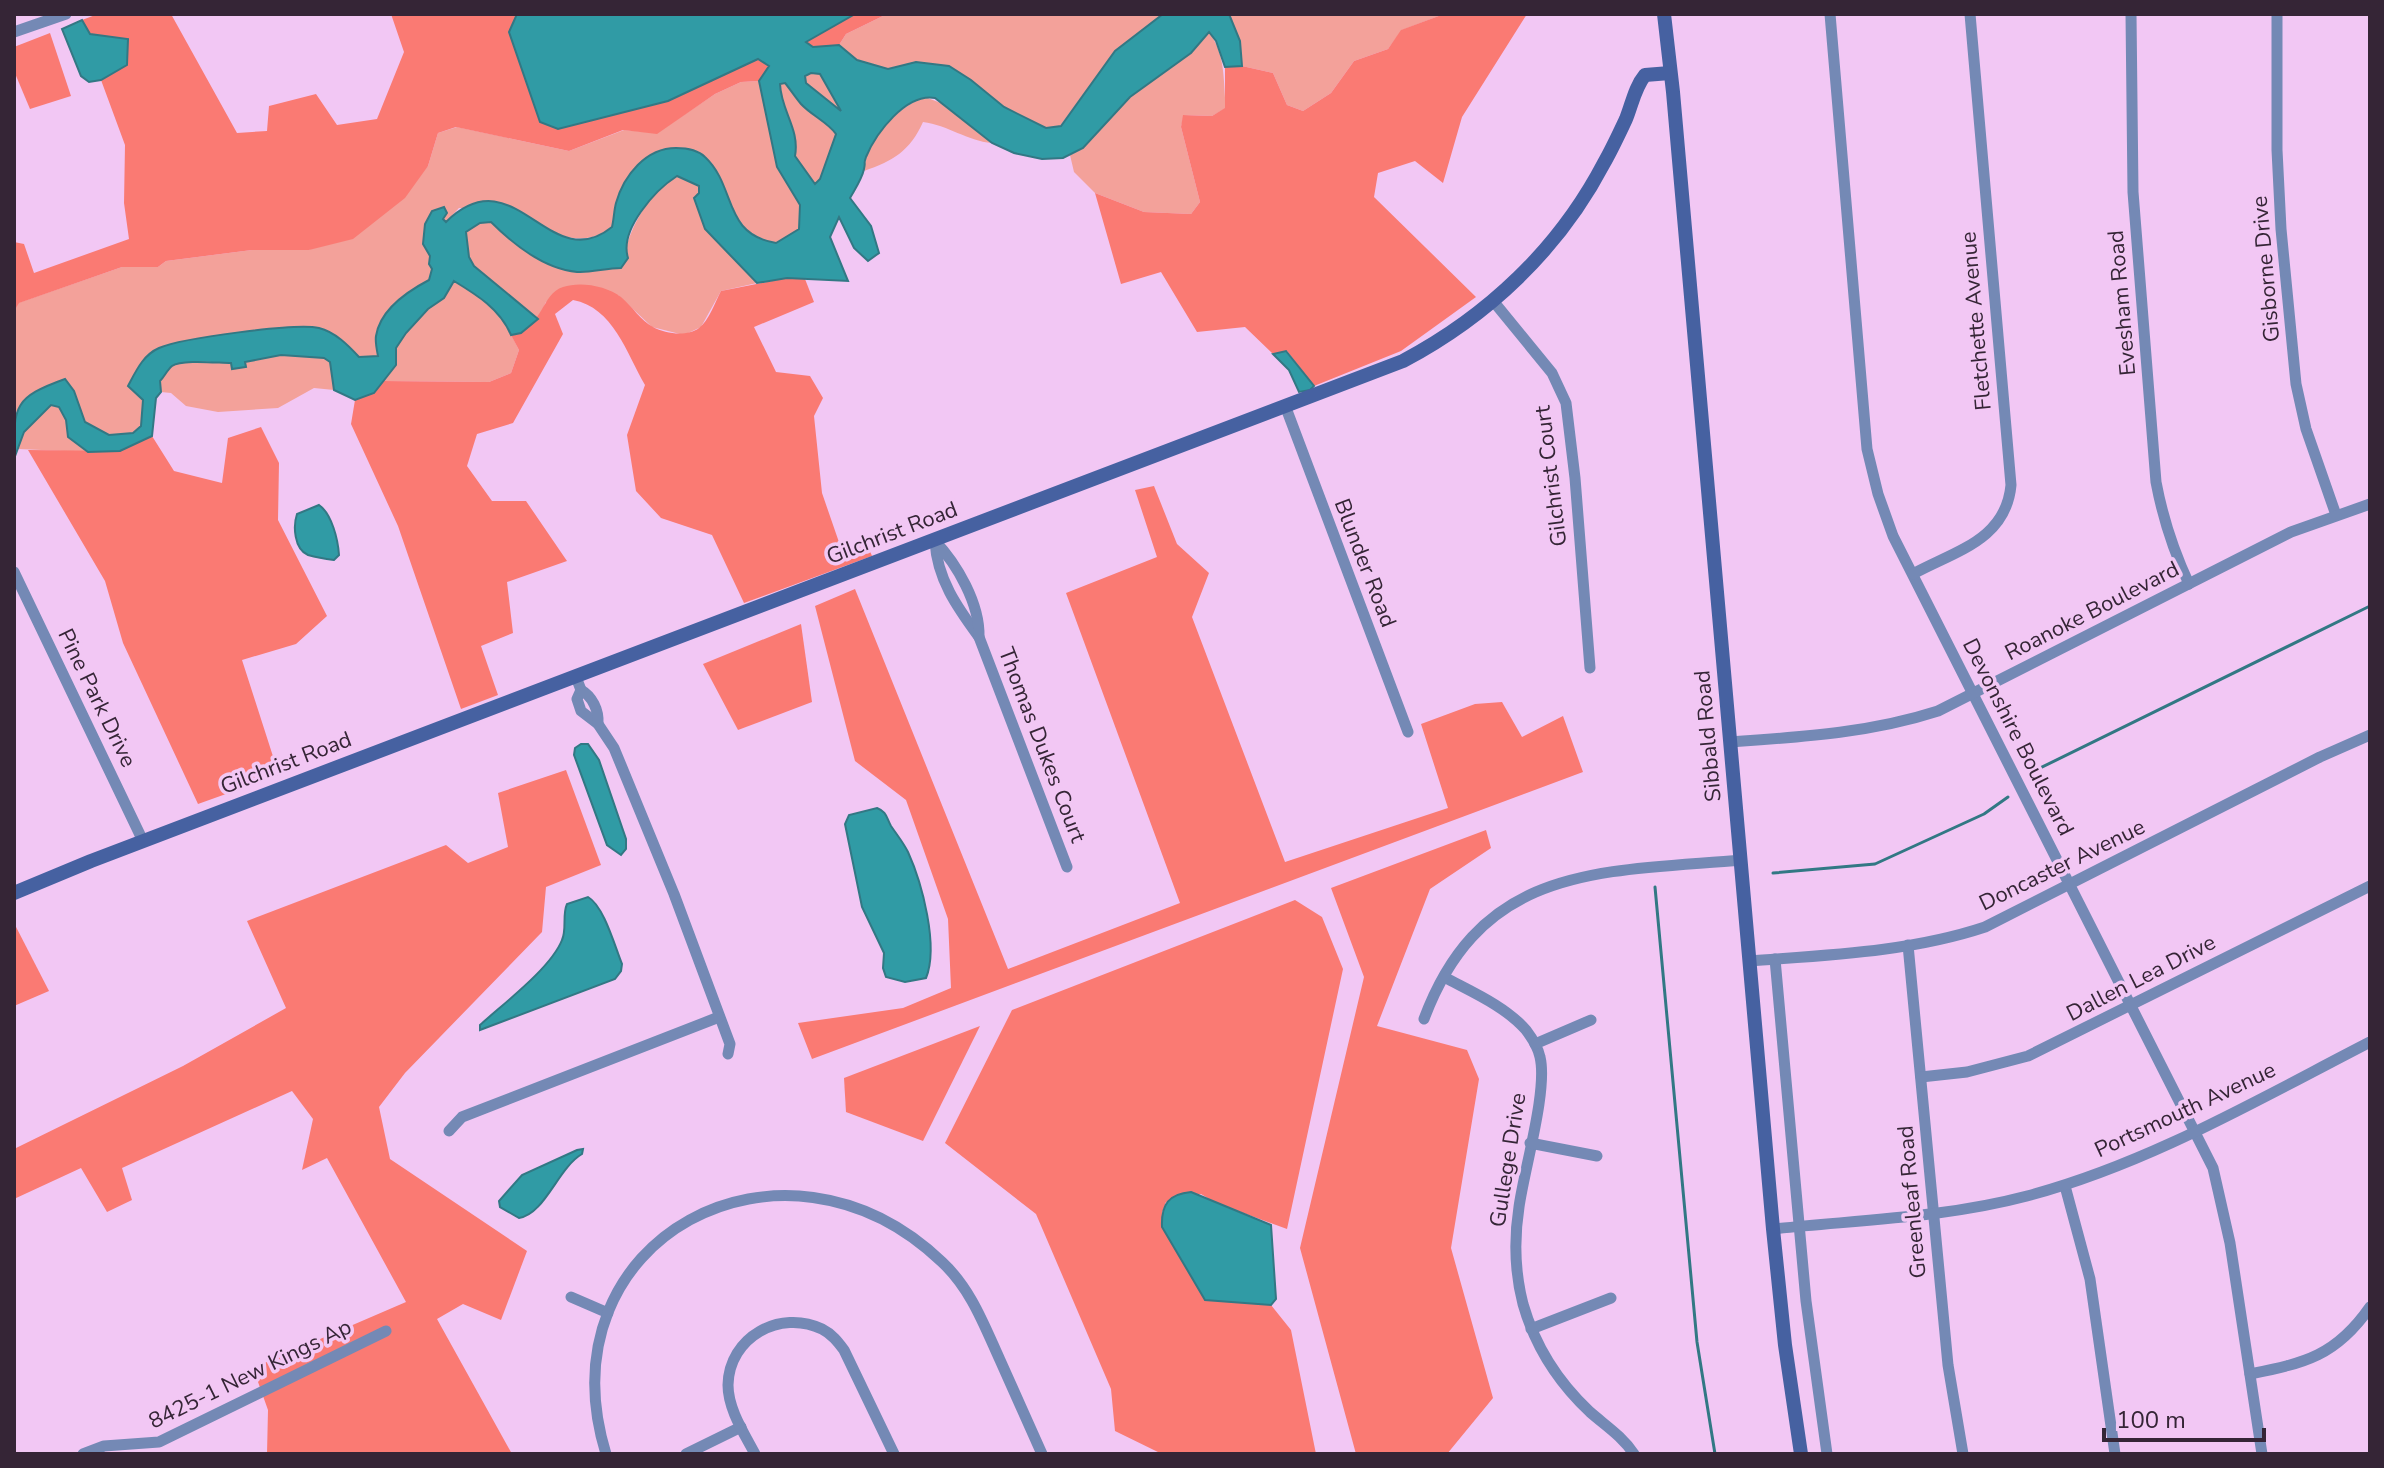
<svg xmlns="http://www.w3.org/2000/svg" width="2384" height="1468" font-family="'Nunito Sans',sans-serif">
	<rect width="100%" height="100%" fill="#f2c7f4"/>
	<!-- green -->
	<g fill="#f3a19a">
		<polygon points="887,14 1163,14 1115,51 1060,126 1046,128 1004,107 971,80 949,66 916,62 888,69 857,60 839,45 846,34"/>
		<polygon points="1229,14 1444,14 1402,30 1388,49 1354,61 1331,93 1303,111 1287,105 1273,73 1242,66 1240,41"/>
		<path d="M1209 32C1226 55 1223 80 1226 108L1212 116 1184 115 1181 127 1200 202 1191 214 1144 212 1095 193 1074 172 1070 155C1096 142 1111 113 1133 95 1159 72 1186 59 1209 32Z"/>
		<polygon points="811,73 820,74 841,112 806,83 804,76"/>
		<path d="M759 81 777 167 800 205 799 229 776 243C732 235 735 204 714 172 711 167 708 160 704 156 696 149 684 149 674 148L615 204 612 227C588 246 562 239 537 224 530 219 524 212 516 211 498 208 478 209 459 208L446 222 443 220 444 208 430 256 433 269 429 280 409 291 378 356 359 357 345 342 291 329 250 331 158 348 143 400 141 426 133 434 109 435 85 422 74 391 20 406 14 416V311L18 303 122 267H158L166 261 252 250H309L428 166 438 133 457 127 569 151 624 130 657 133 715 94 741 82Z"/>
		<path d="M785 82C791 89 795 98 801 104 811 115 829 123 836 134L820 180 815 185 795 156C800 130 781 111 780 84Z"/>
		<path d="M925 97 946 105 992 143C967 141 948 125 923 122 910 151 893 161 864 171 865 141 897 107 925 97Z"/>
		<path d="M677 176 699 186 705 229 757 283 721 291 701 327 684 335 652 327 618 295 546 302 538 319 474 266 469 257 466 232 480 223 491 222C513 244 544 269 577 272 591 273 606 268 620 268 630 229 643 198 677 176Z"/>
		<polygon points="454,280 476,294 503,318 519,350 511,373 489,382 383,381 396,365 396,348 406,333 428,309 444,298"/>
		<path d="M281 355 324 358 330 362 334 390 314 388 278 408 218 412 186 406 171 393 161 392 160 381C165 376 167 370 172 366 182 359 218 363 231 363L232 368 246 366 245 362Z"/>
		<polygon points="51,404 59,407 66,420 68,437 88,452 18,449 24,432"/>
	</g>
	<!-- forest -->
	<g fill="#fa7a73">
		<polygon points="98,14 171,14 237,133 267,131 269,106 316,94 337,125 377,119 404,52 391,14 517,14 509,32 540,122 558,129 668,101 758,58 770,66 759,81 741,82 715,94 657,134 623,130 569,151 456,127 438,133 428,166 405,198 353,239 309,250 252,250 166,261 158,267 122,267 19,303 14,311 14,242 24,244 34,273 129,239 124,203 125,145 101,80 127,65 128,39 89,34 82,20"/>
		<polygon points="855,14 887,14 846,34 839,45 813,47 806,42"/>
		<polygon points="1444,14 1527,14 1462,117 1443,183 1415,161 1378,173 1374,197 1476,297 1401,351 1314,386 1287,351 1273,354 1245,327 1197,332 1161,272 1121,284 1095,193 1144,212 1191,214 1200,202 1181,127 1183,115 1212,116 1225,108 1225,67 1242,66 1273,73 1287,105 1303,111 1331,93 1354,61 1388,49 1401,30"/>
		<polygon points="50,33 71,96 30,109 14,71 14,47"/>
		<path d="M787 278 805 279 814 302 754 327 776 372 810 376 823 398 814 416 822 493 841 548 867 544 872 556 744 603 712 535 661 518 636 491 627 435 645 385C627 354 613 307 573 300L555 314 563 334 513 423 477 434 467 466 492 501H526L567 561 507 582 513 633 481 646 498 695 461 709 398 526 351 424 355 400 374 393 383 381 489 382 511 373 519 350 511 335C544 327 541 294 563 287 580 281 607 286 621 297 632 306 641 321 653 327 666 334 687 337 699 328 709 321 715 302 721 291Z"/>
		<polygon points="261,427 279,463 278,520 327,616 296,644 242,660 279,775 198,804 123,643 105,581 28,450 120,451 152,436 174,471 222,483 228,438"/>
		<polygon points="1154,486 1177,544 1209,573 1192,617 1285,862 1448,808 1421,724 1475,704 1502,702 1522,737 1563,716 1583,772 812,1059 798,1023 903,1008 951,988 948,919 906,800 855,761 815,606 855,589 1008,969 1180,903 1066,593 1157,557 1135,490"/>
		<polygon points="801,624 812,702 738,730 703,664"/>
		<polygon points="566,770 601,865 546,887 542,932 405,1073 379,1107 390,1159 527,1251 501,1320 463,1304 437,1319 512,1454 267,1454 268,1410 253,1368 406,1302 327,1158 302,1170 313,1119 292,1091 122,1168 132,1200 107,1212 81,1168 14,1199 14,1149 183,1066 286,1008 247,921 446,845 468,863 508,847 498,793"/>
		<polygon points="1486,830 1491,848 1430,889 1377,1026 1467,1050 1479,1079 1451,1248 1493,1398 1447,1454 1356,1454 1300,1248 1364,977 1331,888"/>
		<polygon points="1295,900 1322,917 1343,969 1287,1229 1216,1203 1201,1194 1166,1202 1162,1213 1162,1227 1205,1300 1271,1305 1291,1330 1316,1454 1162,1454 1115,1431 1111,1389 1036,1214 945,1143 1012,1010"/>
		<polygon points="14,923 49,991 14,1006"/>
		<polygon points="980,1026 923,1141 846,1112 844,1078"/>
	</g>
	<!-- water -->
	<g fill="#309ba5" stroke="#327884" stroke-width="2" fill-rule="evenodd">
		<path d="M517 14H855L806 42 813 47 839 45 857 60 888 69 916 62 949 66 971 80 1004 107 1046 128 1061 126 1115 51 1163 14H1229L1240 41 1242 66 1225 67 1216 41 1209 32 1191 53 1130 97 1083 148 1063 158 1042 159 1014 153 992 143 935 98C906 93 876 133 866 157 863 166 866 160 864 169 862 179 855 189 850 198L871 226 879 253 868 261 854 248 839 217 830 237 848 281 787 278 757 283 705 229 694 198 699 193V186L677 176C655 190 619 230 628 258L621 268C606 268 591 273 577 272 544 269 513 244 491 222L480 223 466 232 469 257 474 266 538 319 521 333 511 335C500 309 477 295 454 281L444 298 428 309 406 333 396 348V365L374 393 355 400 334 390 330 362 324 358 281 355 245 362 246 367 232 369 231 363C218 363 182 359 172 366 167 370 165 376 160 381L161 392 156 398 152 436 120 451 88 452 68 437 66 420 59 407 51 405 24 432 14 459C14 407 12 398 65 379L74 391 85 422 109 435 133 433 141 426 143 400 128 386C136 371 143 355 159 348 182 338 295 323 319 328 335 332 348 345 359 357L378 356C377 351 375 342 376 336 380 310 408 291 429 280L432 269 429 264 430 256 423 244 425 224 432 211 444 207 447 213 443 219 446 222C515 154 549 278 612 227 614 219 614 210 616 203 624 175 646 148 676 148 685 148 698 150 705 157 737 187 722 234 776 243L799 229 800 205 777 167 759 81 769 66 758 59 668 101 558 129 540 122 509 32ZM811 73 820 74 841 111 806 83 805 76ZM785 83C790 89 795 97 801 104 811 115 829 123 836 134L820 179 815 184 795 156C800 129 781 111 780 84Z"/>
		<polygon points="82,20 90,34 128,39 127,65 101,80 89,82 81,76 62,29"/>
		<polygon points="1286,351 1314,386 1310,390 1299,392 1289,370 1273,354"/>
		<path d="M319 505C332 514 338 540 339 555L334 560C326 559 315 557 308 555 294 549 293 526 297 514Z"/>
		<polygon points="581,744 588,744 599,760 626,839 626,849 621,855 607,845 574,755 575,748"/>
		<path d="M877 808C887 812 886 817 891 826 897 835 903 842 908 852 922 883 939 946 926 978L905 982 886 977 883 968 884 953 862 907 845 824 849 815Z"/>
		<path d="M588 897C604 906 615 947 622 964L621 971 615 979 480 1030V1025C503 1004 551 968 562 940 567 929 562 915 567 904Z"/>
		<path d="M583 1149 582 1154C558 1168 545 1214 519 1218L500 1207 499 1201 522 1175 577 1150Z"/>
		<path d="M1191 1192 1271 1225 1276 1299 1271 1305 1205 1300 1162 1227C1161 1204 1169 1194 1191 1192Z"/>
	</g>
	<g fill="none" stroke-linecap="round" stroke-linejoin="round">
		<!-- stream -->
		<g stroke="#327884" stroke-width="3">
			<polyline points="2032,772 2370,606"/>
			<polyline points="1773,873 1875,864 1984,814 2008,797"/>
			<polyline points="1655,887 1697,1342 1715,1454"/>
		</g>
		<!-- street -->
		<g stroke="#7489b5" stroke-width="11">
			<polyline points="1830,14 1867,449 1878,494 1893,536 2213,1168 2230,1243 2262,1454"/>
			<path d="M2131 14 2133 192 2156 482C2163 519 2173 550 2189 584"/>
			<polyline points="2277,14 2277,150 2281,229 2296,384 2306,429 2336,515"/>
			<polyline points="14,32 66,14"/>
			<polyline points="1494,302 1552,373 1566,403 1575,478 1590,668"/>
			<polyline points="1286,408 1408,732"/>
			<path d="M935 541C937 579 957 607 979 637L1067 867"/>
			<path d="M935 541C957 564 980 604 979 637"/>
			<polyline points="14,572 143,841"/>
			<path d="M1913 574C1955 551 2006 540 2011 485L1970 14"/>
			<polyline points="576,677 581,690 577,699 581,711 598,724 614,748 674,894 730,1044 728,1054"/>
			<path d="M581 690C592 696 599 710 598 724"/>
			<path d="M1730 742C1801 737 1870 733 1938 711L2291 532 2370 504"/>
			<polyline points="1908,945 1948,1365 1963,1454"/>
			<polyline points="1775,959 1806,1301 1827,1454"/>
			<path d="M1750 961C1828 955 1910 952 1985 927L2320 757 2370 735"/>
			<path d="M1444 977C1472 992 1505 1006 1526 1030 1532 1038 1538 1047 1540 1057 1548 1090 1524 1170 1519 1207 1514 1239 1515 1273 1523 1304 1535 1346 1559 1383 1590 1412 1606 1426 1622 1436 1634 1454"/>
			<path d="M1424 1019C1482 864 1601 872 1741 860"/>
			<polyline points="1535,1044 1591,1020"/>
			<polyline points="1921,1077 1967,1072 2028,1056 2370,886"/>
			<polyline points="449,1131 462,1117 719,1017"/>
			<polyline points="1530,1143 1597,1156"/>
			<polyline points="2065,1186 2090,1279 2115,1454"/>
			<path d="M1773 1229C1857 1220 1944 1218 2027 1196 2148 1164 2259 1099 2370 1042"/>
			<polyline points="571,1297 608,1313"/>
			<polyline points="1531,1329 1611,1298"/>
			<path d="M2250 1374C2305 1363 2336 1356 2370 1307"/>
			<polyline points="83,1454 104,1446 159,1442 386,1331"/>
			<path d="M606 1454C540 1238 783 1110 942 1262 971 1289 984 1325 1000 1360 1014 1391 1028 1423 1042 1454"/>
			<polyline points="686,1454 741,1427"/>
			<path d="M755 1454C744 1433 728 1409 728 1385 729 1337 780 1309 822 1329 832 1334 838 1342 844 1350L894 1454"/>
		</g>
		<!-- secondary -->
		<g stroke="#4661a1" stroke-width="14">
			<polyline points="1664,14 1673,92 1773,1229 1785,1345 1801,1454"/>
			<path d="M14 893 91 861 1403 361C1488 316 1559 249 1604 163 1612 149 1619 134 1626 119 1632 104 1635 87 1645 75L1670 73"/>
		</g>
	</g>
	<g text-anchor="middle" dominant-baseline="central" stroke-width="7" stroke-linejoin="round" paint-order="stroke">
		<!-- street labels -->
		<g font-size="22" fill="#352536" stroke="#f2c7f4">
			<text transform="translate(2266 269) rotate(-95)">Gisborne Drive</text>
			<text transform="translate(2122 303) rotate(-95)">Evesham Road</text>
			<text transform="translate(1976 321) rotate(-95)">Fletchette Avenue</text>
			<text transform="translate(1551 476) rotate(-97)">Gilchrist Court</text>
			<text transform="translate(892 533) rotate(-21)">Gilchrist Road</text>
			<text transform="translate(1365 563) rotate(69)">Blunder Road</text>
			<text transform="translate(2092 611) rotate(-27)">Roanoke Boulevard</text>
			<text transform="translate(97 698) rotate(64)">Pine Park Drive</text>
			<text transform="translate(1708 736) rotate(-95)">Sibbald Road</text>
			<text transform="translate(2018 737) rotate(63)">Devonshire Boulevard</text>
			<text transform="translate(1042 745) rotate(69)">Thomas Dukes Court</text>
			<text transform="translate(286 763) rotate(-21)">Gilchrist Road</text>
			<text transform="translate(2062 865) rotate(-26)">Doncaster Avenue</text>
			<text transform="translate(2141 978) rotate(-27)">Dallen Lea Drive</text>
			<text transform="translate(2185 1110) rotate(-25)">Portsmouth Avenue</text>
			<text transform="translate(1508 1160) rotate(-81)">Gullege Drive</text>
			<text transform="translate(1912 1202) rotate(-95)">Greenleaf Road</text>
			<text transform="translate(250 1374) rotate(-26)">8425-1 New Kings Ap</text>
		</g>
	</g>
	<!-- border -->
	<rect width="2384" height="1468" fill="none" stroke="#352536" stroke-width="32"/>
	<!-- scale -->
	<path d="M2104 1428v12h160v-12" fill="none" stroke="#352536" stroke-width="4"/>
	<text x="2116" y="1428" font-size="24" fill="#352536" stroke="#f2c7f4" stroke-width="6" paint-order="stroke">100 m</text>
</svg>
